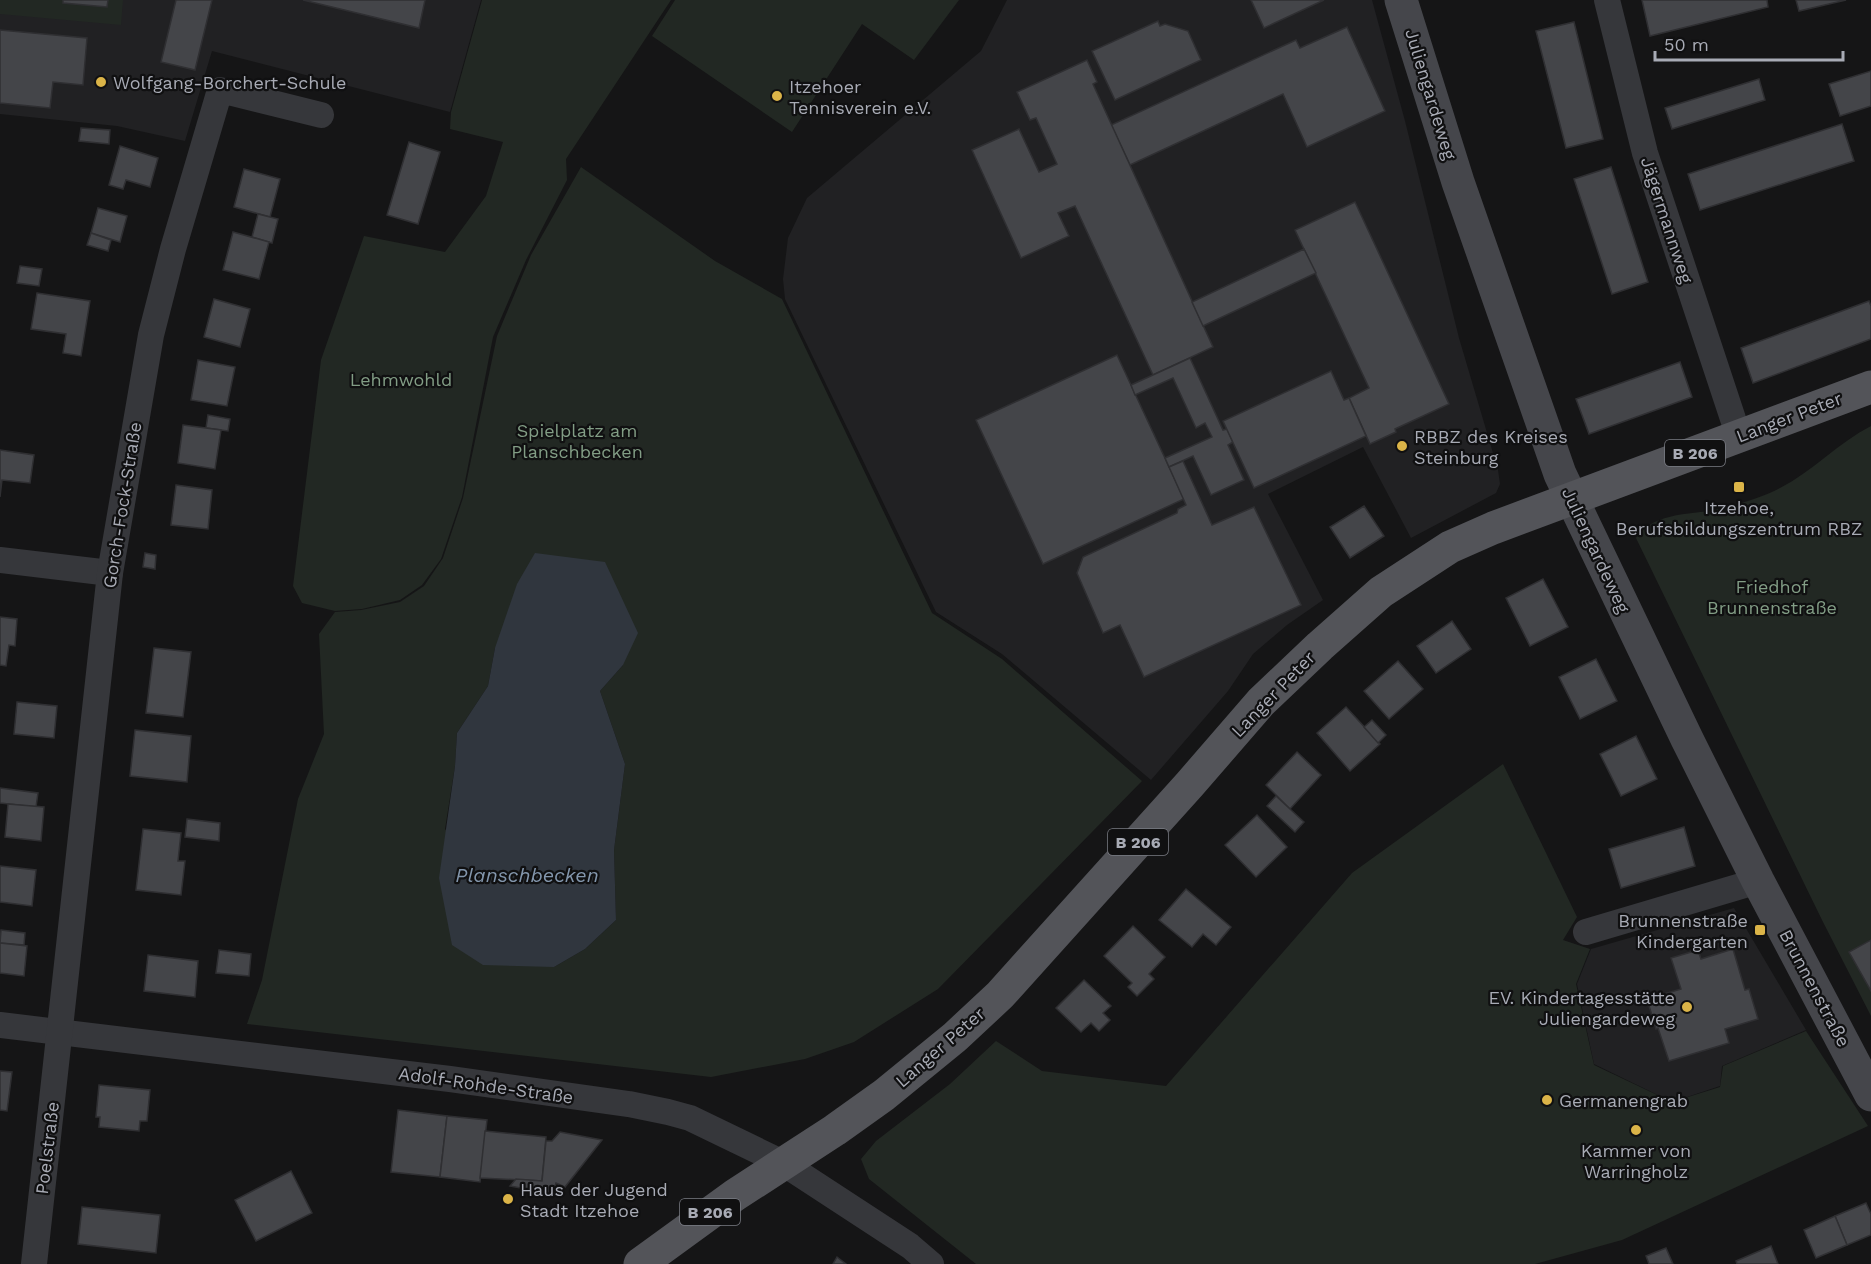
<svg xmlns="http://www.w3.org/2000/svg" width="1871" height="1264" font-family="'Work Sans',sans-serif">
	<rect width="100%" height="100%" fill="#151516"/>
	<!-- built -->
	<g fill="#212123">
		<polygon points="0,0 481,0 450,112 212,51 185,141 117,126 0,114"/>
		<polygon points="1007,0 1372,0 1405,121 1459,338 1498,470 1500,484 1496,493 1411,538 1363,447 1268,494 1323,600 1287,625 1253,654 1228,691 1151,780 1002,654 936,612 785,299 783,279 788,238 807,198 981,51"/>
		<polygon points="1734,908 1806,1030 1722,1066 1720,1086 1672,1102 1594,1064 1577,984 1591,949"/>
	</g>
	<!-- green -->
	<g fill="#222823" fill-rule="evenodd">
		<polygon points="0,0 123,0 121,25 0,14"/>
		<polygon points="482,0 671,0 566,159 567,180 526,260 493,337 462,497 441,559 422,585 400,600 362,609 335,611 302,603 293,586 321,360 364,236 445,252 486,196 503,142 450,129 451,112"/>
		<polygon points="675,0 959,0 914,60 862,24 792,132 652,36"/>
		<path d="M581 167 715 261 782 299 932 613 1002 659 1142 781 938 989 854 1042 805 1059 711 1077 247 1024 262 980 298 799 324 734 319 634 335 612 361 610 400 602 424 586 443 558 463 498 497 336 531 255ZM495 648 623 665 600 691 625 764 614 850 616 920 585 949 554 967 445 829 455 766 457 733 488 686Z"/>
		<path d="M1871 426V1016L1822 920 1636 538C1656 509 1698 516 1728 507 1745 502 1765 496 1780 488 1813 471 1838 443 1871 426Z"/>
		<polygon points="1503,764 1577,917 1563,940 1590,949 1576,984 1594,1065 1672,1102 1720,1087 1723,1066 1806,1031 1868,1126 1622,1240 1535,1264 976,1264 869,1179 861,1159 876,1141 950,1084 996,1041 1042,1071 1166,1086 1352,873"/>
	</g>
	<!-- water -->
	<polygon fill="#30363e" points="535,553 605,562 638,633 623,665 600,691 625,764 614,850 616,920 585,949 554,967 483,965 452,945 439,878 455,766 457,733 488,686 495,648 517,584"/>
	<!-- building -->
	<g fill="#444549" stroke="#2f2f32" stroke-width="1.5">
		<polygon points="63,0 108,0 107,7 63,3"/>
		<polygon points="176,0 212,0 195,70 161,62"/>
		<polygon points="303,0 425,0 419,28"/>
		<polygon points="1251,0 1324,0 1264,28"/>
		<polygon points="1642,0 1767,0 1768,7 1650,36"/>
		<polygon points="1796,0 1846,0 1799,11"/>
		<polygon points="1158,21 1160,26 1165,24 1188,31 1201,60 1115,100 1092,51"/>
		<polygon points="1574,22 1603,139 1566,148 1536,31"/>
		<polygon points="1347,27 1385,111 1307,147 1283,94 1130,165 1111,125 1296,40 1300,48"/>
		<polygon points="0,30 87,38 83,85 53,82 50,108 0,103"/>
		<polygon points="1087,60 1097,82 1093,84 1213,347 1153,375 1075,206 1058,213 1069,236 1021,258 972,150 1019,129 1039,172 1057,164 1036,118 1030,120 1017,92"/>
		<polygon points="1871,71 1871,106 1840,116 1829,84"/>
		<polygon points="1759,79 1765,100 1672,129 1665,108"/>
		<polygon points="1842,124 1854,161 1700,210 1688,174"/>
		<polygon points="81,128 110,130 109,144 79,141"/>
		<polygon points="409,142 440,152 418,224 387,215"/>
		<polygon points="120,146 158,158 150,187 126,180 123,189 109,185"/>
		<polygon points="1611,167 1648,282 1612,294 1574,179"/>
		<polygon points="244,169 280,179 270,217 234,207"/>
		<polygon points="1355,202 1449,404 1395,429 1396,432 1370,444 1349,398 1369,388 1295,230"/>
		<polygon points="98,208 127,216 120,242 91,233"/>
		<polygon points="258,214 278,219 272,243 252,237"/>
		<polygon points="233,232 269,242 259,279 223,270"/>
		<polygon points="91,233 111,240 108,251 87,245"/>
		<polygon points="1304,249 1316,273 1203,326 1192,302"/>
		<polygon points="20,266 42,269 39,286 17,283"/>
		<polygon points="37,293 90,301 81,356 63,353 66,334 31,329"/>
		<polygon points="214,299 250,309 240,347 204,337"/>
		<polygon points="1869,301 1871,306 1871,339 1753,383 1741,348"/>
		<polygon points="1117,355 1184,499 1043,564 976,420"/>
		<polygon points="1190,358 1223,430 1227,429 1233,442 1228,445 1244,480 1211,495 1193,456 1169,467 1165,458 1212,437 1205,423 1196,428 1173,378 1135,395 1131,385"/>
		<polygon points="198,360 235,367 227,406 191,400"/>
		<polygon points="1680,362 1692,397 1589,434 1576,399"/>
		<polygon points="1331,371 1344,400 1349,398 1366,436 1254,488 1223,421"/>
		<polygon points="208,415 230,419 228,431 206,428"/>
		<polygon points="183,425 221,430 215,469 178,463"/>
		<polygon points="0,450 34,455 30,483 2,480 0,497"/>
		<polygon points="1183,461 1212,525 1254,507 1301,605 1144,677 1120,625 1103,633 1077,573 1083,557 1177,513 1178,509 1186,505 1169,467"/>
		<polygon points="176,485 212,490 208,529 171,525"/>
		<polygon points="1364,506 1384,536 1350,558 1330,527"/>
		<polygon points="145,553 156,555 155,569 143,567"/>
		<polygon points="1543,579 1568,627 1530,646 1506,598"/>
		<polygon points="0,617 17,619 15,646 9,645 6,666 0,665"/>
		<polygon points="1452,621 1471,649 1436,673 1417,646"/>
		<polygon points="154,648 191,652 183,717 146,713"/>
		<polygon points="1596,659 1617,701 1580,719 1559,677"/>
		<polygon points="1398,661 1423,689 1389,719 1364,691"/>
		<polygon points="17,702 57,706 54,738 14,734"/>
		<polygon points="1346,707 1380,744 1350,771 1317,733"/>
		<polygon points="1372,720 1386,735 1378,743 1364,727"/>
		<polygon points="135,730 191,736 187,782 130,776"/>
		<polygon points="1636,736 1657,779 1621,796 1600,754"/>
		<polygon points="1297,752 1321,775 1290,809 1266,785"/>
		<polygon points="0,788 38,793 36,807 0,803"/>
		<polygon points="1276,796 1304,822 1295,832 1267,806"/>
		<polygon points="8,804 44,807 41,841 5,837"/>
		<polygon points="1257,815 1287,847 1256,877 1225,845"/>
		<polygon points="187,819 220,823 219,841 185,837"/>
		<polygon points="1684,827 1695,866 1621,888 1609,849"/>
		<polygon points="143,829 181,833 178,861 185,861 181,895 136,890"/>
		<polygon points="0,866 36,870 32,906 0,902"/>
		<polygon points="1186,889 1231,927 1216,945 1203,934 1192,947 1159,920"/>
		<polygon points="1133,926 1165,957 1149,974 1154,979 1137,996 1128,987 1132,983 1104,956"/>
		<polygon points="1,930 25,933 24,945 0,943"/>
		<polygon points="1871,940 1871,991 1849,952"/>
		<polygon points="0,943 27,946 24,976 0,973"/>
		<polygon points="1733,949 1745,990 1749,989 1758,1019 1725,1029 1729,1043 1669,1061 1658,1028 1656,1029 1647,999 1681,989 1671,958 1698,950 1701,959"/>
		<polygon points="219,950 251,954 249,976 216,973"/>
		<polygon points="148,955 198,961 195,997 144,991"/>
		<polygon points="1084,980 1111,1006 1103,1013 1110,1020 1099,1031 1091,1023 1081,1032 1056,1008"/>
		<polygon points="0,1071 12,1072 7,1111 0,1110"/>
		<polygon points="99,1085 150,1090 147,1121 140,1121 139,1131 99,1127 100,1117 96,1117"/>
		<polygon points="398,1110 447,1116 440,1177 391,1172"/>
		<polygon points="447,1116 487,1120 480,1182 440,1177"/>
		<polygon points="485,1131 546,1137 542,1181 480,1178"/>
		<polygon points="560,1132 602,1140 565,1187 556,1183 553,1194 510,1186 516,1179 542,1181 546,1141 552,1141"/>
		<polygon points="291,1171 312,1213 256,1241 235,1200"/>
		<polygon points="1866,1203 1871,1214 1871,1235 1847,1245 1835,1216"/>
		<polygon points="82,1207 160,1215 156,1253 78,1244"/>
		<polygon points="1835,1216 1847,1245 1816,1258 1804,1230"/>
		<polygon points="1771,1246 1778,1264 1737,1264 1736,1261"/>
		<polygon points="1666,1248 1673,1264 1649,1264 1646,1256"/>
		<polygon points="837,1257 846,1264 833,1264"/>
	</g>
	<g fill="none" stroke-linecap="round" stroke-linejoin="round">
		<!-- street -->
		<g stroke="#36373b" stroke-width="26">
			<polyline points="1607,0 1645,153 1739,437"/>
			<polyline points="0,560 110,573"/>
			<polyline points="1586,932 1758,881"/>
			<polyline points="0,1025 450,1079 629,1104 668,1112 690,1118 783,1163 910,1246 931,1264"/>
			<polyline points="34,1264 110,573 151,335 173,249 220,90 321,115"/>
		</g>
		<!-- secondary -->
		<polyline stroke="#45464b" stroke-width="33" points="1401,0 1458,182 1560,474 1687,739 1758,881 1871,1095"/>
		<!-- primary -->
		<polyline stroke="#535459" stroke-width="33" points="640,1264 735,1195 835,1130 884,1095 955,1037 1000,995 1190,784 1261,702 1320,646 1381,592 1450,547 1493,528 1871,387"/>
	</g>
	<!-- markers -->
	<g fill="#dbb448" stroke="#101011" stroke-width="2">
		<circle cx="101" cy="82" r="6"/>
		<circle cx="777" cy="96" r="6"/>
		<circle cx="1402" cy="446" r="6"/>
		<rect x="1733" y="481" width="12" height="12" rx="3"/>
		<rect x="1754" y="924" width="12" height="12" rx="3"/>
		<circle cx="1687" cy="1007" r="6"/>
		<circle cx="1547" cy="1100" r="6"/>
		<circle cx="1636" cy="1130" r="6"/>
		<circle cx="508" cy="1199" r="6"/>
	</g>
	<g text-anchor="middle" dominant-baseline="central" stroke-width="4.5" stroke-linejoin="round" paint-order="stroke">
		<!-- shield labels -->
		<g fill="#101011" stroke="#7a7c84" stroke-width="1.5">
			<rect x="1665" y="440" width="60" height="26" rx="4.5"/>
			<rect x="1108" y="829" width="60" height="26" rx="4.5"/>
			<rect x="680" y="1199" width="60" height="26" rx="4.5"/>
		</g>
		<g font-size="16" font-weight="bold" fill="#a8abb5">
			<text x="1695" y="453">B 206</text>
			<text x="1138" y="842">B 206</text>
			<text x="710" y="1212">B 206</text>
		</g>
		<!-- poi labels -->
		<g font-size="18" fill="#a8abb5" stroke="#101011" text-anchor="start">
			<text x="113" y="82">Wolfgang-Borchert-Schule</text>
			<text x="789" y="86">Itzehoer<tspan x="789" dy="21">Tennisverein e.V.</tspan></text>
			<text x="1414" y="436">RBBZ des Kreises<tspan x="1414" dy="21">Steinburg</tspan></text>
			<text x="1739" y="507" text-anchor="middle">Itzehoe,<tspan x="1739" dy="21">Berufsbildungszentrum RBZ</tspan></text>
			<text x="1748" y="920" text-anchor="end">Brunnenstraße<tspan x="1748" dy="21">Kindergarten</tspan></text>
			<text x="1675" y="997" text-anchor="end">EV. Kindertagesstätte<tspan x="1675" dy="21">Juliengardeweg</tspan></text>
			<text x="1559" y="1100">Germanengrab</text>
			<text x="1636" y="1150" text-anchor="middle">Kammer von<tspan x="1636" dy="21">Warringholz</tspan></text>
			<text x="520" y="1189">Haus der Jugend<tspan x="520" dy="21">Stadt Itzehoe</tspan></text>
		</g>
		<!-- street labels -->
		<g font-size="18" fill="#a8abb5" stroke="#101011">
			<text transform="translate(1431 94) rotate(73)">Juliengardeweg</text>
			<text transform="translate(1667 220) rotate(72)">Jägermannweg</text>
			<text transform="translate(1789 417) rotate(-21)">Langer Peter</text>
			<text transform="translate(122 505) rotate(-81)">Gorch-Fock-Straße</text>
			<text transform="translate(1596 550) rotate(65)">Juliengardeweg</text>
			<text transform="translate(1273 694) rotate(-46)">Langer Peter</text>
			<text transform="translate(1815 988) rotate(62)">Brunnenstraße</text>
			<text transform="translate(940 1047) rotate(-41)">Langer Peter</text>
			<text transform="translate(486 1085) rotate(8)">Adolf-Rohde-Straße</text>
			<text transform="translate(47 1148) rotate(-83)">Poelstraße</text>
		</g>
		<!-- park labels -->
		<g font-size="18" fill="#829d85" stroke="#101011">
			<text x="401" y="379">Lehmwohld</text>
			<text x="577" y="430">Spielplatz am<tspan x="577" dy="21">Planschbecken</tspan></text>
			<text x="1772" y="586">Friedhof<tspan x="1772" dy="21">Brunnenstraße</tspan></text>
		</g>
		<!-- water labels -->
		<g font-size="20" font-style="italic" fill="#8396ac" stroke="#101011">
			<text x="527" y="875">Planschbecken</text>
		</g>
	</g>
	<!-- scale -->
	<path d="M1655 51v9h188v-9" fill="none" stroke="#a8abb5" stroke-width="3"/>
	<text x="1664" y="51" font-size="18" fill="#a8abb5" stroke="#101011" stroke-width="4.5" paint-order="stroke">50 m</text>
</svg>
